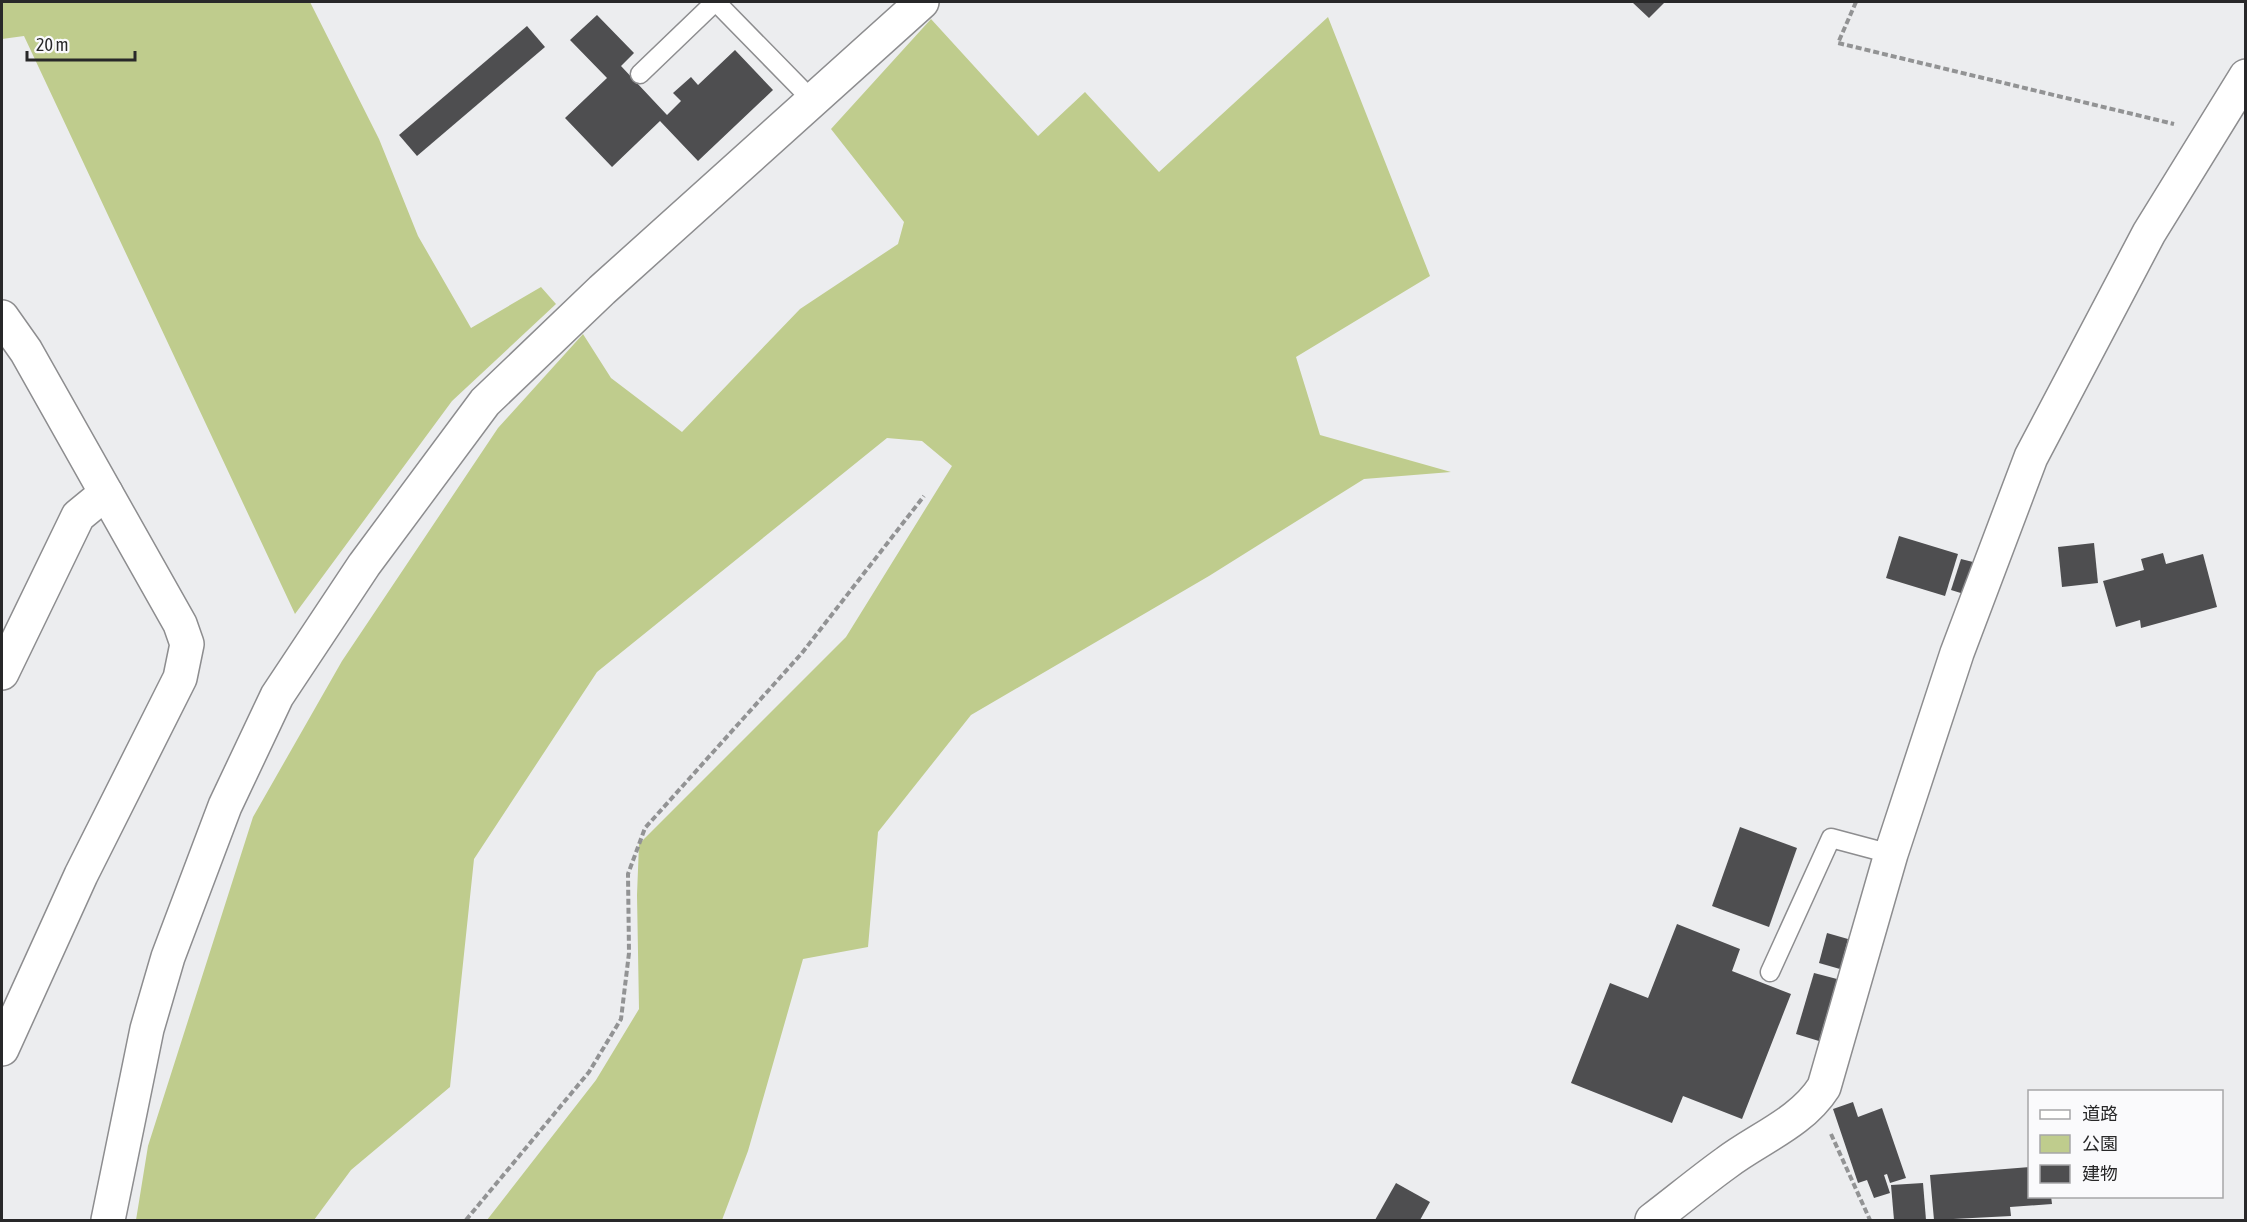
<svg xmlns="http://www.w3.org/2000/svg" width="2247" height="1222" font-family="'Asap Condensed','Noto Sans JP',sans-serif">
	<rect width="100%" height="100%" fill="#ecedef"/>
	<!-- green -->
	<g fill="#bfcc8d">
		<polygon points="2,2 310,2 379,139 418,236 471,328 541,287 556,304 452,401 295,614 24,36 2,39"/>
		<polygon points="1328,17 1430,276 1296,357 1320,435 1451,472 1364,479 1209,576 971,715 878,832 868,947 803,959 748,1151 722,1220 487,1220 596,1080 639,1009 637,895 639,844 846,637 952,466 922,441 887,438 597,672 474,859 450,1087 351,1170 314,1220 136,1220 148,1146 253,817 342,661 498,428 583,334 611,378 682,432 800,309 898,244 904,222 831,129 931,19 1038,136 1085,92 1159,172"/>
	</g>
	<!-- building -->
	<g fill="#4e4e50">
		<polygon points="1632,2 1665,2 1649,18"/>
		<polygon points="597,15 634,53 621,66 667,115 681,101 673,93 691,77 698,85 735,50 773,90 698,161 660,121 612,167 565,118 607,78 570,40"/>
		<polygon points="527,26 545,47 417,156 399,135"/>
		<polygon points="1899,536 1958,554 1945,596 1886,578"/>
		<polygon points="2094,543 2098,583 2062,587 2058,547"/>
		<polygon points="2163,553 2166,564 2203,554 2217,607 2141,628 2140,620 2116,627 2103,581 2144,570 2141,559"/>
		<polygon points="1961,559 1973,562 1964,594 1951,590"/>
		<polygon points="1740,827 1797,848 1769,927 1712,906"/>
		<polygon points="1677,924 1740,949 1732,971 1791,994 1742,1119 1683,1096 1672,1123 1571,1083 1610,983 1648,998"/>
		<polygon points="1827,933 1848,939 1840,969 1819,963"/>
		<polygon points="1814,973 1837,979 1819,1041 1796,1034"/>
		<polygon points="1853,1102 1858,1117 1882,1108 1906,1178 1890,1183 1887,1174 1884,1175 1890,1193 1874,1198 1867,1180 1858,1183 1833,1109"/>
		<polygon points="2030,1167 2030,1196 2051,1196 2052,1204 2010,1207 2011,1216 1934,1220 1930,1175"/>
		<polygon points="1396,1183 1430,1202 1420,1220 1375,1220"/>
		<polygon points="1923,1183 1926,1220 1894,1220 1891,1185"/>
	</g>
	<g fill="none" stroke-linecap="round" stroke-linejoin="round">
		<!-- service casing -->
		<g stroke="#8d8d8f" stroke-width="21">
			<g id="service">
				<polyline points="716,2 813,101"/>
				<polyline points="640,74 715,2"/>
				<polyline points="1770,972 1831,838 1891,854"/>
			</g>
		</g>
		<!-- minor casing -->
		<g stroke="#8d8d8f" stroke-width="36">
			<g id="minor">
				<polyline points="2,317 26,351 180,624 187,644 180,678 81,875 2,1049"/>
				<polyline points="2,673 78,516 106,493"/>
				<polyline points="108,1220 147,1029 168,957 225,806 277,696 364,565 485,402 602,290 922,2"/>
				<path d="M1652 1220C1677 1201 1701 1181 1726 1163 1759 1138 1801 1123 1824 1087L1891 854 1957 653 2031 457 2149 233 2246 76"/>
			</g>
		</g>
		<!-- path -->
		<g stroke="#929394" stroke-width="4" stroke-dasharray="6 3" stroke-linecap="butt">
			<polyline points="1856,2 1838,43 2174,124"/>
			<polyline points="1831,1134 1870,1220"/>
			<polyline points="466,1220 589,1072 621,1019 629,953 628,874 645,828 802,653 924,496"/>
		</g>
		<!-- service -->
		<use href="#service" stroke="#fff" stroke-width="18"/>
		<!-- minor -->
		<use href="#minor" stroke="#fff" stroke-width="33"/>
	</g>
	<!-- border -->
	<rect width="2247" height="1222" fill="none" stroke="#282829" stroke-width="6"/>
	<!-- legend -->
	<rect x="2028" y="1090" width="195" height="108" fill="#fafafc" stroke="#a6a6a8" stroke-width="1.5"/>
	<rect x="2040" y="1110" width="30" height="9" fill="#ffffff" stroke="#a6a6a8" stroke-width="1.5"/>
	<text x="2082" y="1120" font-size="18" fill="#282829">道路</text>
	<rect x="2040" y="1135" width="30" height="18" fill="#bfcc8d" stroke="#a6a6a8" stroke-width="1.5"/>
	<text x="2082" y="1150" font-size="18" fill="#282829">公園</text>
	<rect x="2040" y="1165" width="30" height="18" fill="#4e4e50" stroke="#a6a6a8" stroke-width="1.5"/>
	<text x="2082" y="1180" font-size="18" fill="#282829">建物</text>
	<!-- scale -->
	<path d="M27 51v9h108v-9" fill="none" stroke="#282829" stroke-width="3"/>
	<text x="36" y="51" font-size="18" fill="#282829" stroke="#fafafc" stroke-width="4.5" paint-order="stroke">20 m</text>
</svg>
